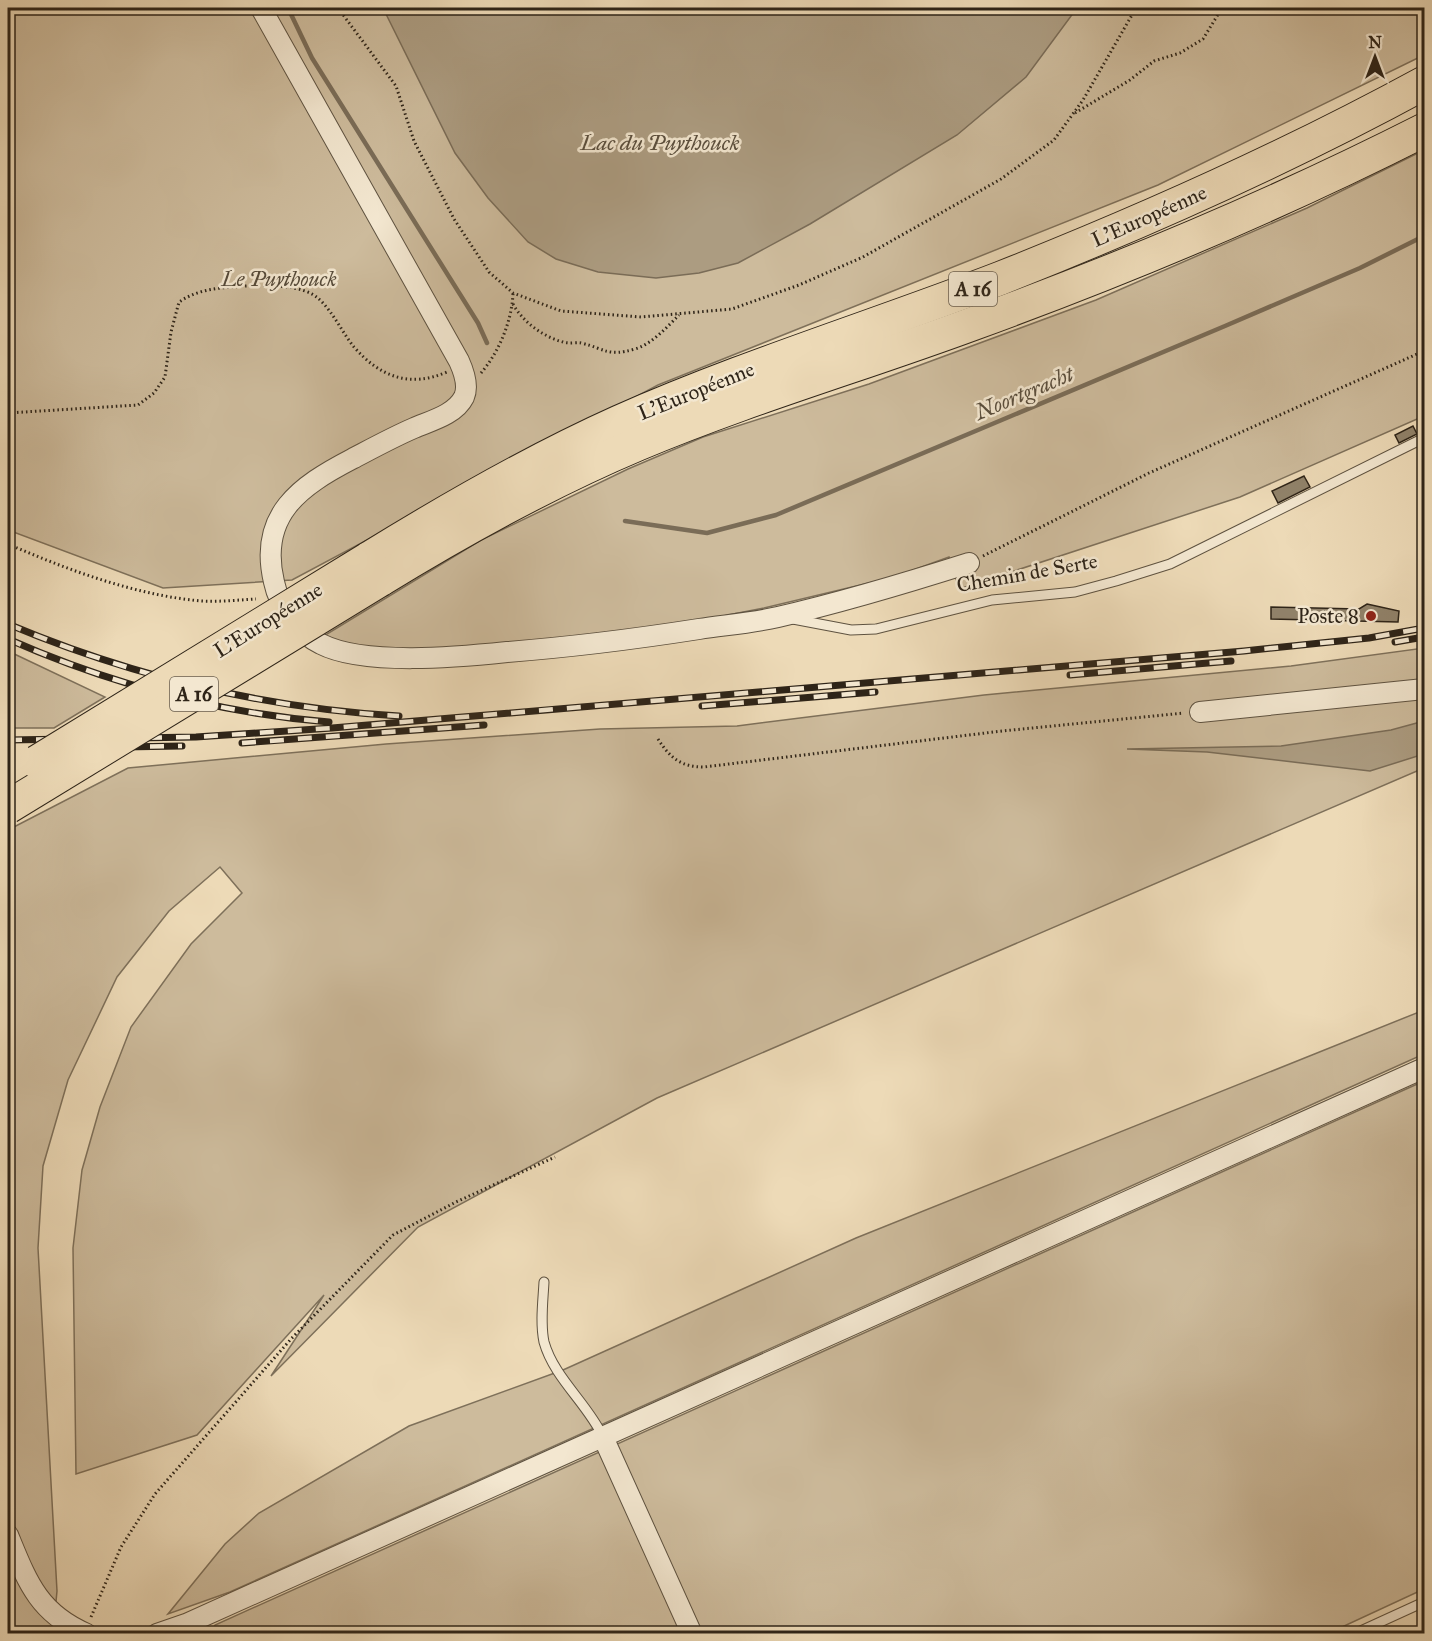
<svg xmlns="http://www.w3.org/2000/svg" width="1432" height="1641" font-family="'IM FELL Great Primer',serif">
	<rect width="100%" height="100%" fill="#eddab7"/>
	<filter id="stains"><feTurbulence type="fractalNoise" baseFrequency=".00333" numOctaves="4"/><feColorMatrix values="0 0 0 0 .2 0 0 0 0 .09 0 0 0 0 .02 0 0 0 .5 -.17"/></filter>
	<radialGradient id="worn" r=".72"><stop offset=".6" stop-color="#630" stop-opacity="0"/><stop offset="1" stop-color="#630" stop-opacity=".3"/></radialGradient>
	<!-- green -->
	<g fill="#cdbb9c" stroke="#7e705a" stroke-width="1.5">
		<polygon points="8,8 1424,8 1424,55 1158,185 658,385 292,580 163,588 8,530"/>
		<polygon points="1424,150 1424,416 1240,497 959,589 949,557 894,577 764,608 651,630 419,666 322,637 481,540 628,469 703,437 869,384 1096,300 1307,208"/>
		<polygon points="1424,648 1424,768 657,1098 418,1227 271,1376 324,1295 197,1435 76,1474 73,1248 82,1170 100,1107 131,1027 191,944 242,893 220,867 169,911 117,977 68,1080 43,1166 38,1248 57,1591 53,1633 8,1634 8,830 128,768 386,744 600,729 737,726 984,695 1291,666"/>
		<polygon points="8,651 105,697 54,728 8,728"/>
		<polygon points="1424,1010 1424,1054 230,1592 168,1614 225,1544 259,1513 409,1426 563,1370 856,1238"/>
		<polygon points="1424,1081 1424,1589 1327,1634 209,1634 215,1625"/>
	</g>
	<!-- water -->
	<g fill="#ac9c81" stroke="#7a6c57" stroke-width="1.5">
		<polygon points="383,8 1077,8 1026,77 957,135 810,224 738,263 699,273 656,278 598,272 556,259 528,242 488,198 455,153"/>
		<polygon points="1424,721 1424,754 1370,771 1207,752 1127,749 1281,746 1391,730"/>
	</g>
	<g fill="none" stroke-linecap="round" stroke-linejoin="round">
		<!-- stream -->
		<g stroke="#7a6c57" stroke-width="4.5">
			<polyline points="288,8 312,58 478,323 487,343"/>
			<polyline points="625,521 707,533 776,515 1225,326 1360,268 1424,236"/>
		</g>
	</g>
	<!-- building -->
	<g fill="#91836b" stroke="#2e2418" stroke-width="1.5">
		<polygon points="1413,426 1417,434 1399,443 1395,435"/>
		<polygon points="1304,476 1310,487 1278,503 1272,491"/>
		<polygon points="1367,604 1399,611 1398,622 1271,619 1271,607 1359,609"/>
	</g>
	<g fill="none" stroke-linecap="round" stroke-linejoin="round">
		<!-- lane casing -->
		<g stroke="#5e5240" stroke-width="11">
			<g id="lane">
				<polyline points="793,619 851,630 876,629 992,600 1075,592 1116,581 1170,564 1424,438"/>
				<path d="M544 1282C543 1301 540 1323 544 1342 554 1378 588 1404 603 1437"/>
				<polyline points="1354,1634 1424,1602"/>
			</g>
		</g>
		<!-- street casing -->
		<g stroke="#5e5240" stroke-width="22">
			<g id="street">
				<path d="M261 8 459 361C464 372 469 386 464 397 455 415 430 421 414 428 393 437 373 448 352 459 300 486 258 515 274 582 279 606 298 633 321 644 364 666 459 657 507 652 571 647 635 639 699 629 725 625 752 623 778 617 843 602 906 583 969 563"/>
				<polyline points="1200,712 1424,689"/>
				<polyline points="603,1437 692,1634"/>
				<path d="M8 1535C27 1581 38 1613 87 1634"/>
				<polyline points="157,1634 186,1624 1424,1068"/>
			</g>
		</g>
		<!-- highway casing -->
		<g stroke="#2e2418" stroke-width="35">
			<g id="highway">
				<path d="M368 559C449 509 532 461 619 422 743 367 874 327 1001 278 1145 221 1288 157 1424 83"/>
				<path d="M380 580C463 529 548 482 638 444 747 398 861 365 972 324 1126 268 1278 204 1424 130"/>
			</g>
		</g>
		<!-- path -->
		<g stroke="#2e2418" stroke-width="3" stroke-dasharray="1.5 3" stroke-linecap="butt">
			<polyline points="338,8 396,86 414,141 454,219 489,272 513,293 561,311 641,317 732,309 799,285 863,257 1001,179 1054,140 1083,100 1136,8"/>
			<polyline points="1075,113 1130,80 1154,61 1180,53 1203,39 1222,8"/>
			<path d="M513 304C522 321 543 337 563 342 569 344 576 342 581 343 606 349 607 357 635 349 652 344 667 327 679 315"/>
			<path d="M481 373C499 352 512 321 513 293"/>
			<path d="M8 413 138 405 154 393 165 377 171 332 179 302C200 288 221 288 245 286 265 285 303 284 319 299 333 312 342 332 354 347 380 377 410 388 447 372"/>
			<path d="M8 544C68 570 135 595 201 601 219 602 238 600 256 599"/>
			<polyline points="983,556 1149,473 1424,351"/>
			<path d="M658 739C670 758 681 767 704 767L1002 731 1184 713"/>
			<polyline points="91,1617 121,1547 155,1494 291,1339 393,1235 456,1202 555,1157"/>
		</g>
		<!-- lane -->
		<use href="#lane" stroke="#f3e7d0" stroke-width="9"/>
		<!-- street -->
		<use href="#street" stroke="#f3e7d0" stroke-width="20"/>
		<!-- highway -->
		<use href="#highway" stroke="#eddab7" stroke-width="33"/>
		<!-- rail casing -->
		<g stroke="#2e2418" stroke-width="7">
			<g id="rail">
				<path d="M8 624C134 677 263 708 399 716"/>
				<path d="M8 639C110 684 218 713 329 722"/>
				<polyline points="1395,642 1424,637"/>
				<polyline points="1070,675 1231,661"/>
				<polyline points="702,706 875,692"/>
				<polyline points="8,740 196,737 332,728 1244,651 1369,638 1424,628"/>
				<polyline points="242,743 484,725"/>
				<polyline points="122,747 182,746"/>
			</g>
		</g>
		<!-- rail -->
		<use href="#rail" stroke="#f3e7d0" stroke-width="4.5" stroke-dasharray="14" stroke-linecap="butt"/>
		<!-- highway-bridge casing -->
		<g stroke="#2e2418" stroke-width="35" stroke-linecap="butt">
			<g id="highway-bridge">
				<polyline points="37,762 368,559"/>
				<polyline points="8,807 380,580"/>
			</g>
		</g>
		<!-- highway-bridge -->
		<use href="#highway-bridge" stroke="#eddab7" stroke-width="33"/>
	</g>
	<!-- markers -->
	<circle fill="#8f2418" stroke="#f3e7d0" stroke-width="2" cx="1371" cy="616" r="6"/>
	<g text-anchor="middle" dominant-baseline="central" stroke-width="5" stroke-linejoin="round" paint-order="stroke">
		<!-- shield labels -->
		<g fill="#f3e7d0" stroke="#695e4f" stroke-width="1.5">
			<rect x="949" y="272" width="48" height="34" rx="4.5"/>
			<rect x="170" y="677" width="48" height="34" rx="4.5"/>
		</g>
		<g font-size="20" font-weight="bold" fill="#2e2418">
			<text x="973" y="289">A 16</text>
			<text x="194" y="694">A 16</text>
		</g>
		<!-- street labels -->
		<g font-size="21" fill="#2e2418" stroke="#f3e7d0">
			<text transform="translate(1149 216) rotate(-24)">L'Européenne</text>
			<text transform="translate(696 391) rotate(-22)">L'Européenne</text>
			<text transform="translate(1027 573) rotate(-10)">Chemin de Serte</text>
			<text transform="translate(268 620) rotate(-32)">L'Européenne</text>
		</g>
		<!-- park labels -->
		<g font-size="21" font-style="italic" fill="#564a39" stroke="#f3e7d0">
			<text x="279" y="279">Le Puythouck</text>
		</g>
		<!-- poi labels -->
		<g font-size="21" fill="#2e2418" stroke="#f3e7d0" text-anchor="end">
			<text x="1359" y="616">Poste 8</text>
		</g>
		<!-- water labels -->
		<g font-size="22" font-style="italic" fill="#5a4e3d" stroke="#f3e7d0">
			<text x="660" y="142">Lac du Puythouck</text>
			<text transform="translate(1024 393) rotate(-23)">Noortgracht</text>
		</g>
	</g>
	<!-- margin -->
	<rect width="1432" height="1641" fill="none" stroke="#eddab7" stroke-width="30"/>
	<rect x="9" y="9" width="1414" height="1623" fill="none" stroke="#2e2418" stroke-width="3"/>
	<rect x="15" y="15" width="1402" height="1611" fill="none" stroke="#2e2418" stroke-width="1.5"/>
	<!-- north arrow -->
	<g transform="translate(1375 57)" stroke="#f3e7d0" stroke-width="4.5" paint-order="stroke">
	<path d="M0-4.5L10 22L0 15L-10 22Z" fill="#2e2418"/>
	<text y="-9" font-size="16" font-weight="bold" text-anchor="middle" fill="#2e2418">N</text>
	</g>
	<rect width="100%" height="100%" filter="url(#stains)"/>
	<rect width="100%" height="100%" fill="url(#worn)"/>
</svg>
